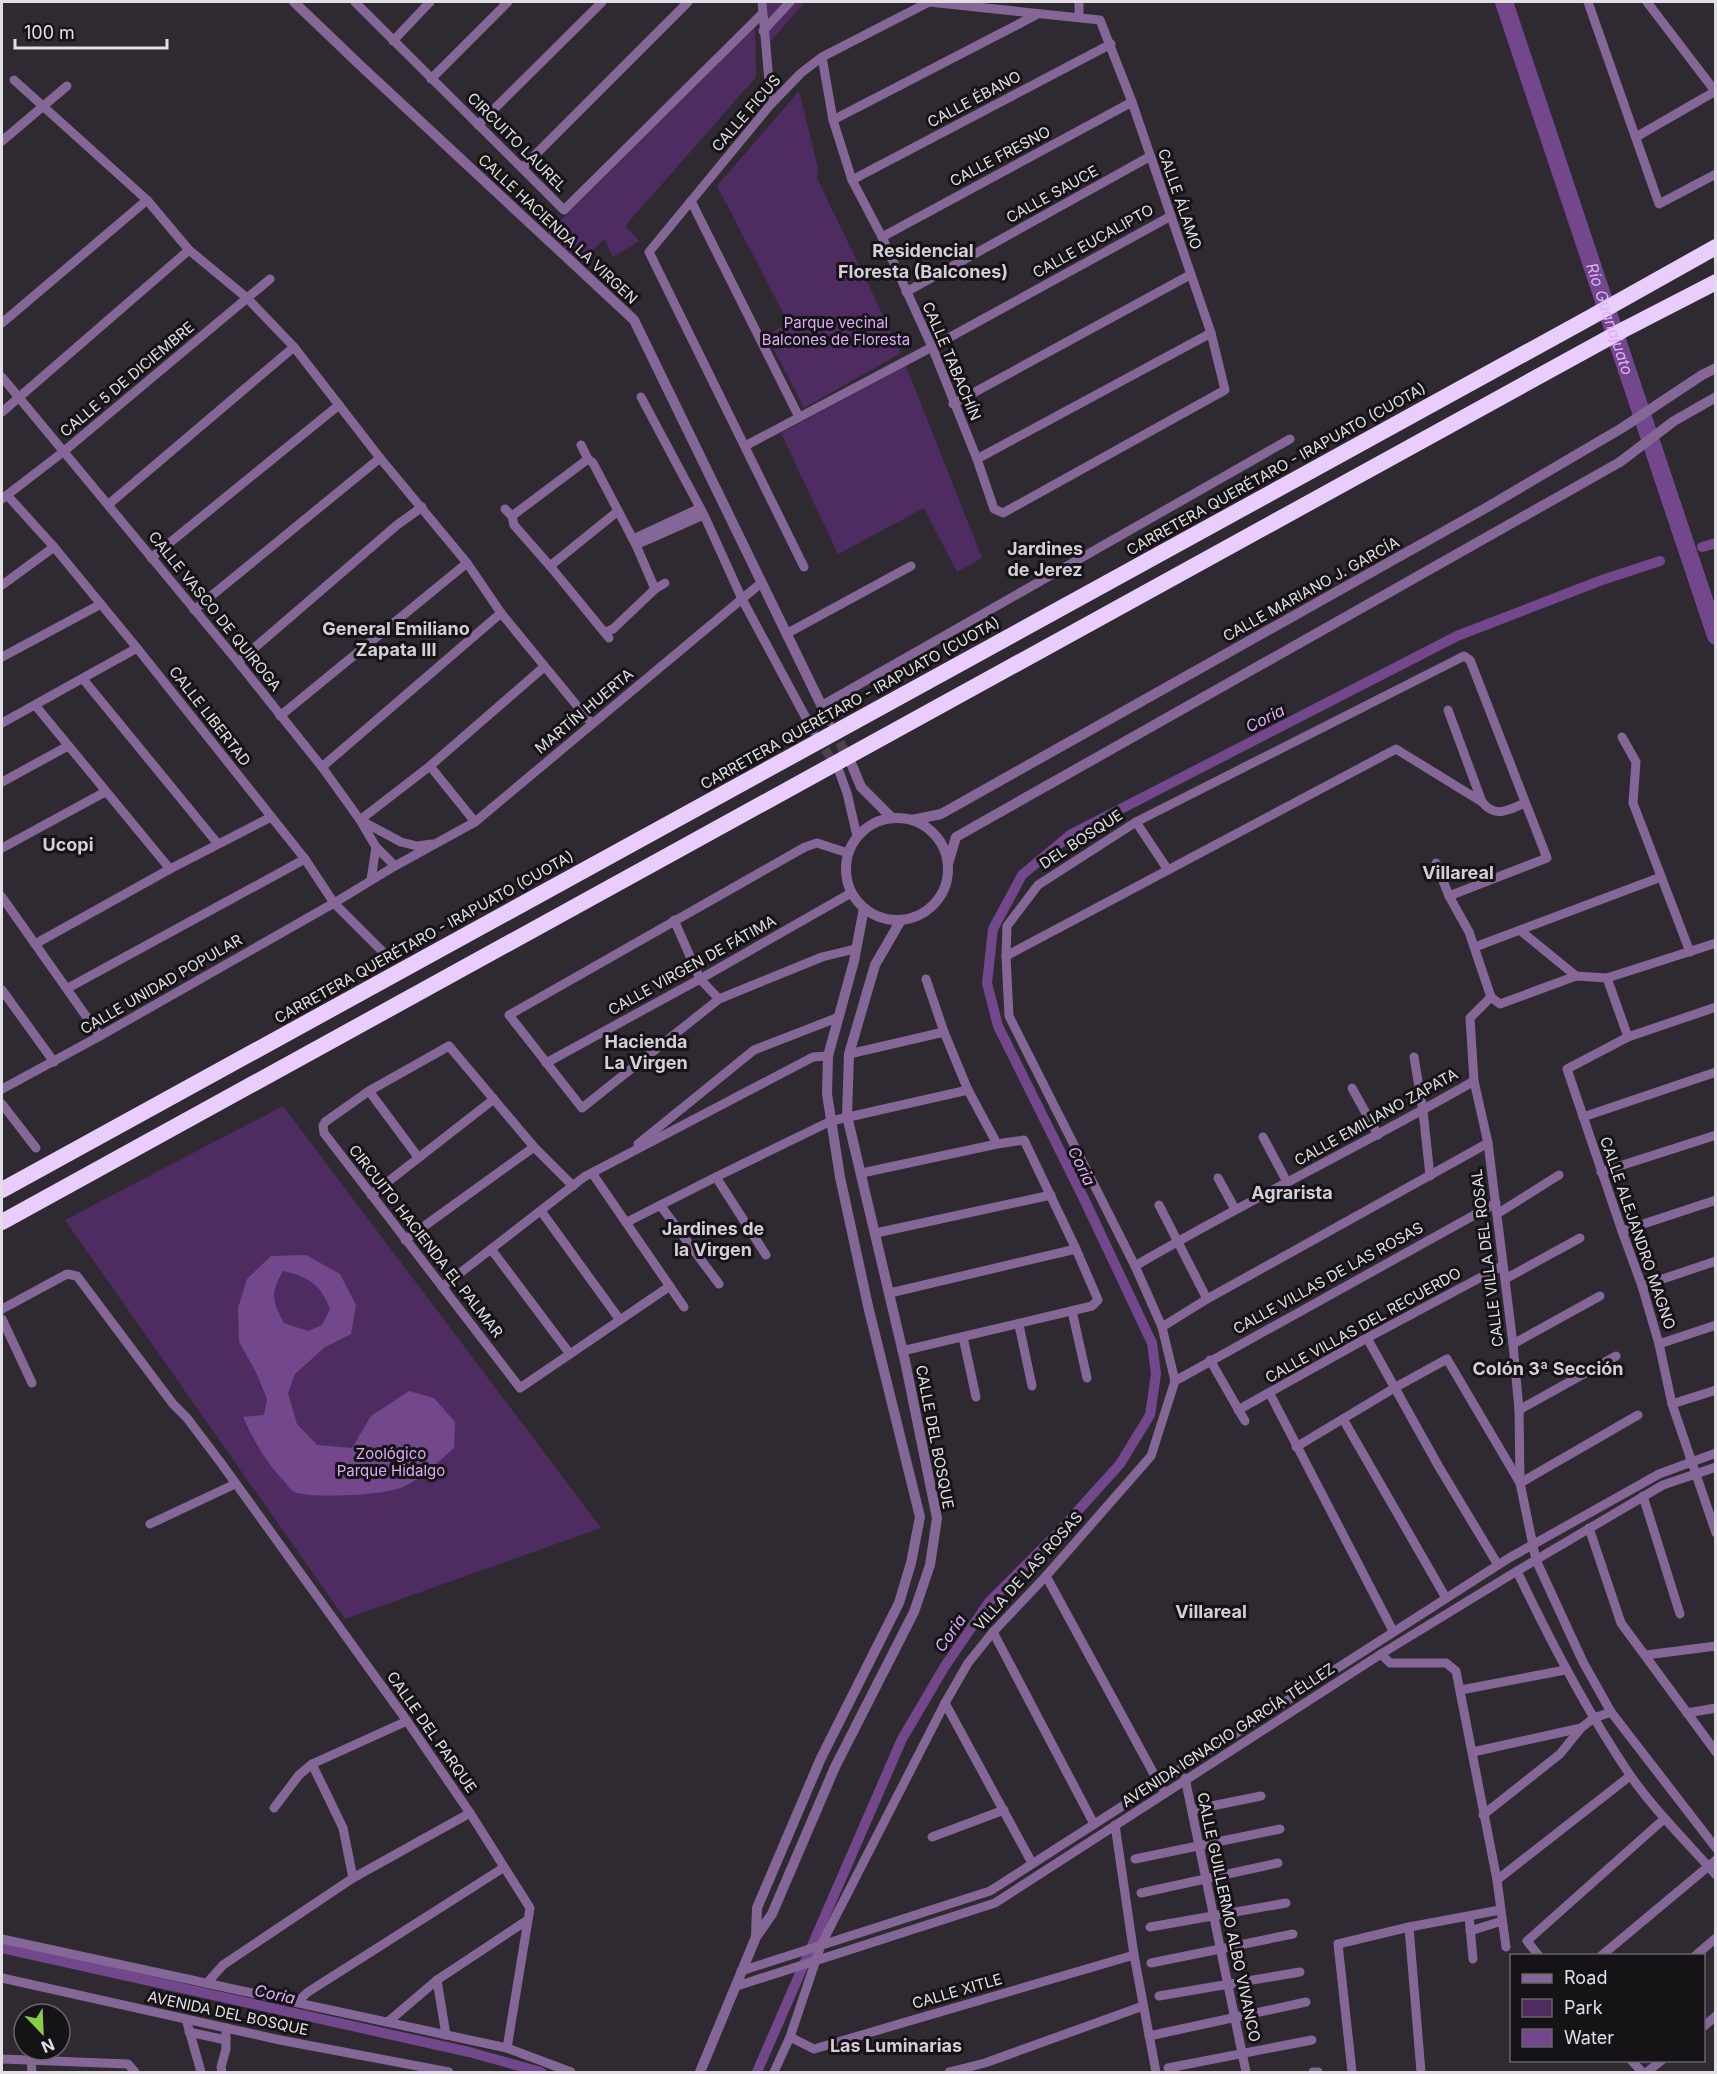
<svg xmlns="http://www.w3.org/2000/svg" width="1717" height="2074" font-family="Inter,sans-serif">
	<rect width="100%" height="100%" fill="#2f2a32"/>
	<!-- green -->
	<g fill="#4e2b61">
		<polygon points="767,2 805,2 769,43"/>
		<polygon points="755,28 756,77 625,226 639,241 613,257 604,239 580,263 548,233"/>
		<polygon points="799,91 818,168 817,178 901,353 804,408 767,336 788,322 717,186"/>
		<polygon points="906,366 982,558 957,572 924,508 838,554 781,433"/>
		<polygon points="283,1106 601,1528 345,1619 65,1220"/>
	</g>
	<!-- water -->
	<path fill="#73478c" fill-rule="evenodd" d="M306 1255 340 1274 356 1305 351 1334 325 1347 295 1374 288 1393 297 1424 317 1445 352 1448 371 1416 409 1391 434 1398 455 1422 454 1448C438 1462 423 1478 403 1487 386 1495 312 1499 294 1492 291 1490 287 1485 285 1482 266 1463 254 1441 243 1417L264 1415 267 1399 255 1370 239 1342 238 1308 247 1279 271 1256ZM283 1271C308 1276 321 1285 330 1309L322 1325 308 1331 284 1323C272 1300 270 1294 283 1271Z"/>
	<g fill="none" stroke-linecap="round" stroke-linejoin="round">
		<!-- canal -->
		<g stroke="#73478c" stroke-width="10">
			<polyline points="1702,547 1716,543"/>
			<polyline points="2,1948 469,2052 541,2072"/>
			<polyline points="757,2072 902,1739 945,1666 989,1602 1055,1536 1120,1464 1150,1415 1156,1374 1152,1343 1084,1199 998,1026 987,983 993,929 1022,875 1070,835 1457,636 1602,580 1660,561"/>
		</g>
		<!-- river -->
		<path stroke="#73478c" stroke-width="18" id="s1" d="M1504 2 1716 636"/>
		<!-- minor-tunnel -->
		<polyline stroke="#4a454d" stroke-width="9" stroke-dasharray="9 4.5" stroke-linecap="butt" points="818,738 836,767"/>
		<!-- tertiary-tunnel -->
		<polyline stroke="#4a454d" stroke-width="10" stroke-dasharray="10 5" stroke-linecap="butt" points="833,729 849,760"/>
		<!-- minor -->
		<g stroke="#846796" stroke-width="9">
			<polyline points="355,2 564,210 762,14"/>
			<polyline points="762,2 771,104"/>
			<polyline points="1588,2 1659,204 1716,174"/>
			<polyline points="1647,2 1715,91"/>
			<polyline points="1079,17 1079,2"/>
			<polyline points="763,31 790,2"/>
			<polyline points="393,41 430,2"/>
			<polyline points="431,79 508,2"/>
			<polyline points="14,80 147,200 189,250 247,298 294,347 380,458 467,563 501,613 592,724"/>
			<polyline points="833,120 1036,15"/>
			<polyline points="478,125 602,2"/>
			<polyline points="1636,137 1716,91"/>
			<polyline points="2,141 67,86"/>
			<polyline points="522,168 688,2"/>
			<polyline points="852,180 1111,44"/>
			<polyline points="691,201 799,417"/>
			<polyline points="882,237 1132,102"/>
			<polyline points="906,292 1149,157"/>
			<polyline points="2,323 147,200"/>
			<polyline points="2,377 238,662 322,767 360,820 401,842 417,846 432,844"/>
			<polyline points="641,397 704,515 742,599 813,731"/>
			<polyline points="953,404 1190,275"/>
			<polyline points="2,412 189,250"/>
			<polyline points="581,445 588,459 593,463 636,545 655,589"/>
			<polyline points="745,446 932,347 1171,216"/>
			<polyline points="977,459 1211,333"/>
			<polyline points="7,495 54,547 137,648 305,859 334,903 387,956"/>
			<polyline points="2,499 63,452 270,279"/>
			<polyline points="109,504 294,347"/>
			<polyline points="505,509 512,516 514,525 550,566 609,638"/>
			<polyline points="512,516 588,459"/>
			<polyline points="633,539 700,508"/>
			<polyline points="636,545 704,515"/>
			<polyline points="151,558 339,405"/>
			<polyline points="550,566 618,511"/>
			<polyline points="804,567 649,252 771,104 801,73 822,57 929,2 1100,20 1132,102 1211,333 1225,390 1003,513 994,509 977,459 932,347 882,237 852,180 833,120 822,57"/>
			<polyline points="2,585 54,547"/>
			<polyline points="194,610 380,458"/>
			<polyline points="606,632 613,629 655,589 665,583"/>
			<polyline points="786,634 911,566"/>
			<polyline points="2,657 101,604"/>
			<polyline points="238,662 397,525 422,507"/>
			<polyline points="83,679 218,844"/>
			<polyline points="35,705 170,869"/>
			<polyline points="821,706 1290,439"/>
			<path d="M1448 710 1482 802C1496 819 1508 810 1525 803"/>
			<polyline points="280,716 467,563"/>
			<polyline points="2,723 137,648"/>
			<polyline points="1622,737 1636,762 1633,803 1690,952"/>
			<polyline points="430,766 475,822"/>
			<polyline points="322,767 501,613"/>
			<polyline points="839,771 847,793 857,836"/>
			<polyline points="2,782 68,746"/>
			<polyline points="360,820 430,766 544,667"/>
			<polyline points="360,820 376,847 395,866"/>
			<polyline points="1136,822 1168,870"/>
			<polyline points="2,848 105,792"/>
			<polyline points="848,853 817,843 805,847 509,1015 582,1108 719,999 822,957 855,949"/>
			<polyline points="1436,863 1449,896 1469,932 1491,997 1500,1004 1576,976 1607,978 1716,943"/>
			<polyline points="371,880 376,847"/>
			<polyline points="2,897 100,1036"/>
			<polyline points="674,920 700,979 719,999"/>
			<polyline points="1521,931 1576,976"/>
			<polyline points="35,944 170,869 271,817"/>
			<polyline points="1475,947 1661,877"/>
			<polyline points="1006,956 1396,749 1482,802"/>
			<polyline points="1607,978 1628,1037"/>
			<polyline points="926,979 944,1032 968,1090 997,1144"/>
			<polyline points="68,988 305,859"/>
			<polyline points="2,990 54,1062"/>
			<polyline points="1491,997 1470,1018 1474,1081 1488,1143 1513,1344 1519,1410 1520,1483 1536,1560 1583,1662 1611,1712 1716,1848"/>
			<polyline points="1716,1007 1628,1037 1567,1069 1622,1231 1642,1286 1659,1344 1672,1404 1716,1533"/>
			<polyline points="849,1054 944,1032"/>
			<polyline points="1414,1057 1423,1111 1430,1176"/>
			<polyline points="546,1063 700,979 851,893"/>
			<polyline points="1352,1088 1378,1135"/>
			<polyline points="2,1089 100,1036 334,903 395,866 475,822 761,583"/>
			<polyline points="369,1091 418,1157"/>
			<polyline points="2,1104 36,1148"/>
			<polyline points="1583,1117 1716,1072"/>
			<polyline points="1263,1137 1287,1182"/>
			<polyline points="638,1144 754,1050 839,1017"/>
			<polyline points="1601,1172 1716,1135"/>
			<polyline points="592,1173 684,1307"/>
			<polyline points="862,1173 997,1144 1024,1140 1076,1249 1098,1300 1092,1306 902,1351"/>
			<polyline points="716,1177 766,1255"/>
			<polyline points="1218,1178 1235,1209"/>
			<polyline points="573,1186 534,1147 449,1046 369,1091 325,1122 323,1126 324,1133 520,1388 670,1286"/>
			<polyline points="371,1195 494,1099"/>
			<polyline points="660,1205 719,1284"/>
			<polyline points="1159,1205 1207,1299"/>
			<polyline points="541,1211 620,1320"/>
			<polyline points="1497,1214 1559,1175"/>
			<polyline points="627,1222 716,1177 831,1121 968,1090"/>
			<polyline points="1622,1231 1716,1200"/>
			<polyline points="876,1233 1051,1195"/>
			<polyline points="405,1240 534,1147"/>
			<polyline points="491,1249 570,1354"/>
			<path d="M1135 1266C1246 1201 1363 1145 1474 1081"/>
			<polyline points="1505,1279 1580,1238"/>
			<polyline points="1642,1286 1716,1261"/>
			<polyline points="442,1287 584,1177 813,1057 828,1056"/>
			<polyline points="890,1293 1076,1249"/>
			<polyline points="2,1309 67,1274 77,1276 173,1404 187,1418 221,1463 407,1721 470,1813 530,1908 507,2048"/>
			<polyline points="1072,1311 1087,1378"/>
			<polyline points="2,1319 32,1383"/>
			<polyline points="1019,1325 1032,1386"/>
			<polyline points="1162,1327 1207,1299 1488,1143"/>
			<polyline points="963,1337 976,1397"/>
			<polyline points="1367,1338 1439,1467 1498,1565"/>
			<polyline points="1513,1344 1600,1296"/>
			<polyline points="1659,1344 1716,1325"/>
			<polyline points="1210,1360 1245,1421"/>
			<polyline points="1175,1381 1162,1327 1135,1266 1009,1016 1006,956 1007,926 1038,885 1136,822 1464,656 1470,660 1547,858 1449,896"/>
			<polyline points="1175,1381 1496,1203"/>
			<polyline points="1270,1394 1393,1631"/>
			<polyline points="1672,1404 1716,1390"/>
			<polyline points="1238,1410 1367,1338 1502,1266"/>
			<polyline points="1519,1410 1616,1356"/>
			<polyline points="1343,1419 1446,1598"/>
			<polyline points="1296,1447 1396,1387 1447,1359 1520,1483 1638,1415"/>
			<polyline points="1643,1496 1680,1614"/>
			<polyline points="150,1524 235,1484"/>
			<polyline points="1589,1528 1621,1623 1716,1752"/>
			<path d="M1517 1571C1550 1641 1586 1710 1630 1775 1655 1811 1687 1842 1716 1875"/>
			<polyline points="1046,1576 1161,1787"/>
			<polyline points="993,1632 1094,1824"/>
			<polyline points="1381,1654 1390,1663 1446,1663 1456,1671 1497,1880 1506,1947"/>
			<polyline points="1646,1655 1716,1646"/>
			<polyline points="1461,1690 1565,1670"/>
			<polyline points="945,1703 1032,1863"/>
			<polyline points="1687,1713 1716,1708"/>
			<polyline points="1473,1752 1581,1728"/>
			<polyline points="312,1764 343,1828 353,1878"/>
			<polyline points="1185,1778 1246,2072"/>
			<polyline points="274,1808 299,1775 312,1764 407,1721"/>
			<polyline points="1192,1810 1261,1796"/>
			<polyline points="1483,1815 1560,1754 1581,1728 1594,1718 1611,1712"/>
			<polyline points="1115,1825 1134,1955 1156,2072"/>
			<polyline points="932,1837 1004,1810"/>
			<polyline points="1135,1859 1280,1829"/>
			<polyline points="1497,1880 1630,1776"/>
			<polyline points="1141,1893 1278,1863"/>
			<polyline points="1469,1916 1473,1959"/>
			<polyline points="1150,1927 1286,1903"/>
			<polyline points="1409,1927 1421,2072"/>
			<polyline points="1470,1931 1502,1921"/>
			<polyline points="2,1939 507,2048 571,2072"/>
			<polyline points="1539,1956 1527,1941 1664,1819"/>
			<polyline points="1601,1956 1716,1860"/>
			<polyline points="1695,1956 1716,1938"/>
			<polyline points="1151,1963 1293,1934"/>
			<polyline points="741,1971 990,1891 1509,1558 1659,1474 1716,1453"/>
			<polyline points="2,1978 280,2040 449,2072"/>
			<polyline points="437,1980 446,2035"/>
			<polyline points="207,1983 223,1965 353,1878 470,1813"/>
			<polyline points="737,1986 995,1903 1381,1654 1517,1571 1663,1485 1716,1467"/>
			<polyline points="1159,1996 1300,1972"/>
			<polyline points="297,2002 308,1992 503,1868"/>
			<polyline points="186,2019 201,2072"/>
			<polyline points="389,2021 437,1980 526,1921"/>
			<polyline points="1704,2026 1716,2016"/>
			<polyline points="189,2032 226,2040"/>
			<polyline points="1149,2036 1306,2002"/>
			<polyline points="790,2037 814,2049 1134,1955"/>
			<polyline points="2,2059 128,2064 135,2072"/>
			<polyline points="31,2059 32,2072"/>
			<polyline points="1631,2060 1642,2072"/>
			<polyline points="1168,2068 1312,2040"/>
			<polyline points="222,2072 221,2067 226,2049 226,2028"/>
			<polyline points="774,2072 790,2037 821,1945 945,1703 968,1663 993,1632 1046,1576 1151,1456 1175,1381"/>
			<polyline points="949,2072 985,2063 1143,2006"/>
			<polyline points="1313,2072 1318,2072"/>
			<polyline points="1352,2072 1338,1944 1409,1927 1500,1910"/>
			<polyline points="1647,2072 1662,2060"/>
		</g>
		<!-- tertiary -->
		<g stroke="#846796" stroke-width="10">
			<polyline points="294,2 362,67 634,320 829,721"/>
			<polyline points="851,763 861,787 892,818"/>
			<circle cx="897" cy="869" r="51"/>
			<polyline points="912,820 941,814 1484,509 1622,428 1702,375 1716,368"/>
			<polyline points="948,864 956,837 1620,462 1674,421 1716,397"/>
			<polyline points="756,1936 757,1908 821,1758 899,1603 911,1563 920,1517 868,1306 840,1177 827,1094 828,1056 854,961 864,908"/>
			<polyline points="700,2072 756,1937 772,1914 835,1767 914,1612 930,1565 937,1518 905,1361 847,1116 849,1054 875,965 901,920"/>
		</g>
		<!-- motorway -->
		<g stroke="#e9cdfc" stroke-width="16">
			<polyline points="2,1190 1591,317 1716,247"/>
			<polyline points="2,1222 1623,330 1716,282"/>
		</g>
	</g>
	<g text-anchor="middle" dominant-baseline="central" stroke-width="6" stroke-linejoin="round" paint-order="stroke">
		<!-- street labels -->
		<g font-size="15" fill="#e1dee4" stroke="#161317">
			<text transform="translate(974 99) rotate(-28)">CALLE ÉBANO</text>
			<text transform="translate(746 113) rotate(-49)">CALLE FICUS</text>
			<text transform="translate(517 142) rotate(45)">CIRCUITO LAUREL</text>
			<text transform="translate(1000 156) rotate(-28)">CALLE FRESNO</text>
			<text transform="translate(1052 194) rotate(-29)">CALLE SAUCE</text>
			<text transform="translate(1180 199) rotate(71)">CALLE ÁLAMO</text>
			<text transform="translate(558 229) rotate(43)">CALLE HACIENDA LA VIRGEN</text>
			<text transform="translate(1093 241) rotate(-29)">CALLE EUCALIPTO</text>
			<text transform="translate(952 361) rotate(67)">CALLE TABACHÍN</text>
			<text transform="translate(127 379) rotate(-40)">CALLE 5 DE DICIEMBRE</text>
			<text transform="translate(1276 469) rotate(-29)">CARRETERA QUERÉTARO - IRAPUATO (CUOTA)</text>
			<text transform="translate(1311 589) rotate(-29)">CALLE MARIANO J. GARCÍA</text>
			<text transform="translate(215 611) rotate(51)">CALLE VASCO DE QUIROGA</text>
			<text transform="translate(850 703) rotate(-29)">CARRETERA QUERÉTARO - IRAPUATO (CUOTA)</text>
			<text transform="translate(584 711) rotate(-40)">MARTÍN HUERTA</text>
			<text transform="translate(210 716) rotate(52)">CALLE LIBERTAD</text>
			<text transform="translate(1081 839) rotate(-33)">DEL BOSQUE</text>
			<text transform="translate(424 937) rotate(-29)">CARRETERA QUERÉTARO - IRAPUATO (CUOTA)</text>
			<text transform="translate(692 965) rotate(-29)">CALLE VIRGEN DE FÁTIMA</text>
			<text transform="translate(161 984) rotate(-30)">CALLE UNIDAD POPULAR</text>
			<text transform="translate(1376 1117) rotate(-29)">CALLE EMILIANO ZAPATA</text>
			<text transform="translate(1638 1233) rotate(71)">CALLE ALEJANDRO MAGNO</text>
			<text transform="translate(426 1241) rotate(52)">CIRCUITO HACIENDA EL PALMAR</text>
			<text transform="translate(1487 1258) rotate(-97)">CALLE VILLA DEL ROSAL</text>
			<text transform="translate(1328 1278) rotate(-29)">CALLE VILLAS DE LAS ROSAS</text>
			<text transform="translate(1363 1325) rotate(-29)">CALLE VILLAS DEL RECUERDO</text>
			<text transform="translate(935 1437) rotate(79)">CALLE DEL BOSQUE</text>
			<text transform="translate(1028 1571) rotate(-48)">VILLA DE LAS ROSAS</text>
			<text transform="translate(432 1732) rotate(55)">CALLE DEL PARQUE</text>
			<text transform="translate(1228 1735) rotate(-33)">AVENIDA IGNACIO GARCÍA TÉLLEZ</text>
			<text transform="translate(1229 1917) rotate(78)">CALLE GUILLERMO ALBO VIVANCO</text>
			<text transform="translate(957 1991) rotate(-16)">CALLE XITLE</text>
			<text transform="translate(228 2013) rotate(12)">AVENIDA DEL BOSQUE</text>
		</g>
		<!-- park labels -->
		<g font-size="15" fill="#dbabf8" stroke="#161317">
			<text x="836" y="322">Parque vecinal<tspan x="836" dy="17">Balcones de Floresta</tspan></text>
			<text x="391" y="1453">Zoológico<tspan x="391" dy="17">Parque Hidalgo</tspan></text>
		</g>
		<!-- water labels -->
		<g font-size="16" font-style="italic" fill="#dfaffd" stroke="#161317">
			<text stroke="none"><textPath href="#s1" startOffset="334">Río Guanajuato</textPath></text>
			<text transform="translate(1265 718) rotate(-27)">Coria</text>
			<text transform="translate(1082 1166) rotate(64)">Coria</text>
			<text transform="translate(950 1633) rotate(-55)">Coria</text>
			<text transform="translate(275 1994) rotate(12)">Coria</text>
		</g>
		<!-- quarter labels -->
		<g font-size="18" font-weight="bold" fill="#d5ced9" stroke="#161317">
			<text x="923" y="250">Residencial<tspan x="923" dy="21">Floresta (Balcones)</tspan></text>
			<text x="1045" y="548">Jardines<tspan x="1045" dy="21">de Jerez</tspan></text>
			<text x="396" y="628">General Emiliano<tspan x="396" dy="21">Zapata III</tspan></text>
			<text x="68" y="844">Ucopi</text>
			<text x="1458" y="872">Villareal</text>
			<text x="646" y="1041">Hacienda<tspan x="646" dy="21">La Virgen</tspan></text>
			<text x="1292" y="1192">Agrarista</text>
			<text x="713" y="1228">Jardines de<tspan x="713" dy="21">la Virgen</tspan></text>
			<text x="1548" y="1368">Colón 3ª Sección</text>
			<text x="1211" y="1611">Villareal</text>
			<text x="896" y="2045">Las Luminarias</text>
		</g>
	</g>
	<!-- border -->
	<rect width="1717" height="2074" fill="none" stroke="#e1dee4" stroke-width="6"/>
	<!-- legend -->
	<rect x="1510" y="1954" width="195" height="108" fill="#161317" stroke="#676469" stroke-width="1.5"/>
	<rect x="1522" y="1974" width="30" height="9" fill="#846796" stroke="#676469" stroke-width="1.5"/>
	<text x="1564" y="1984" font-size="18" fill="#e1dee4">Road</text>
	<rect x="1522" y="1999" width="30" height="18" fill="#4e2b61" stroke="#676469" stroke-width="1.5"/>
	<text x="1564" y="2014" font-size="18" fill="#e1dee4">Park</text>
	<rect x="1522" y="2029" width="30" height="18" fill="#73478c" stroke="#676469" stroke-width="1.5"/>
	<text x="1564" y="2044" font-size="18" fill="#e1dee4">Water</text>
	<!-- north arrow -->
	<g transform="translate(42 2032) rotate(157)"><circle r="28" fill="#161317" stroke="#676469" stroke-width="1.5"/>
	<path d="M0-4.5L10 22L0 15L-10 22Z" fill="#8ace47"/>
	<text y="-9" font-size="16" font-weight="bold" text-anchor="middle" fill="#e1dee4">N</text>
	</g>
	<!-- scale -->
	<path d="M15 39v9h152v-9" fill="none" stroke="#e1dee4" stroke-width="3"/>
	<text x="24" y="39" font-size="18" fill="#e1dee4" stroke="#161317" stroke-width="4.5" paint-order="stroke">100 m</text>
</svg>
